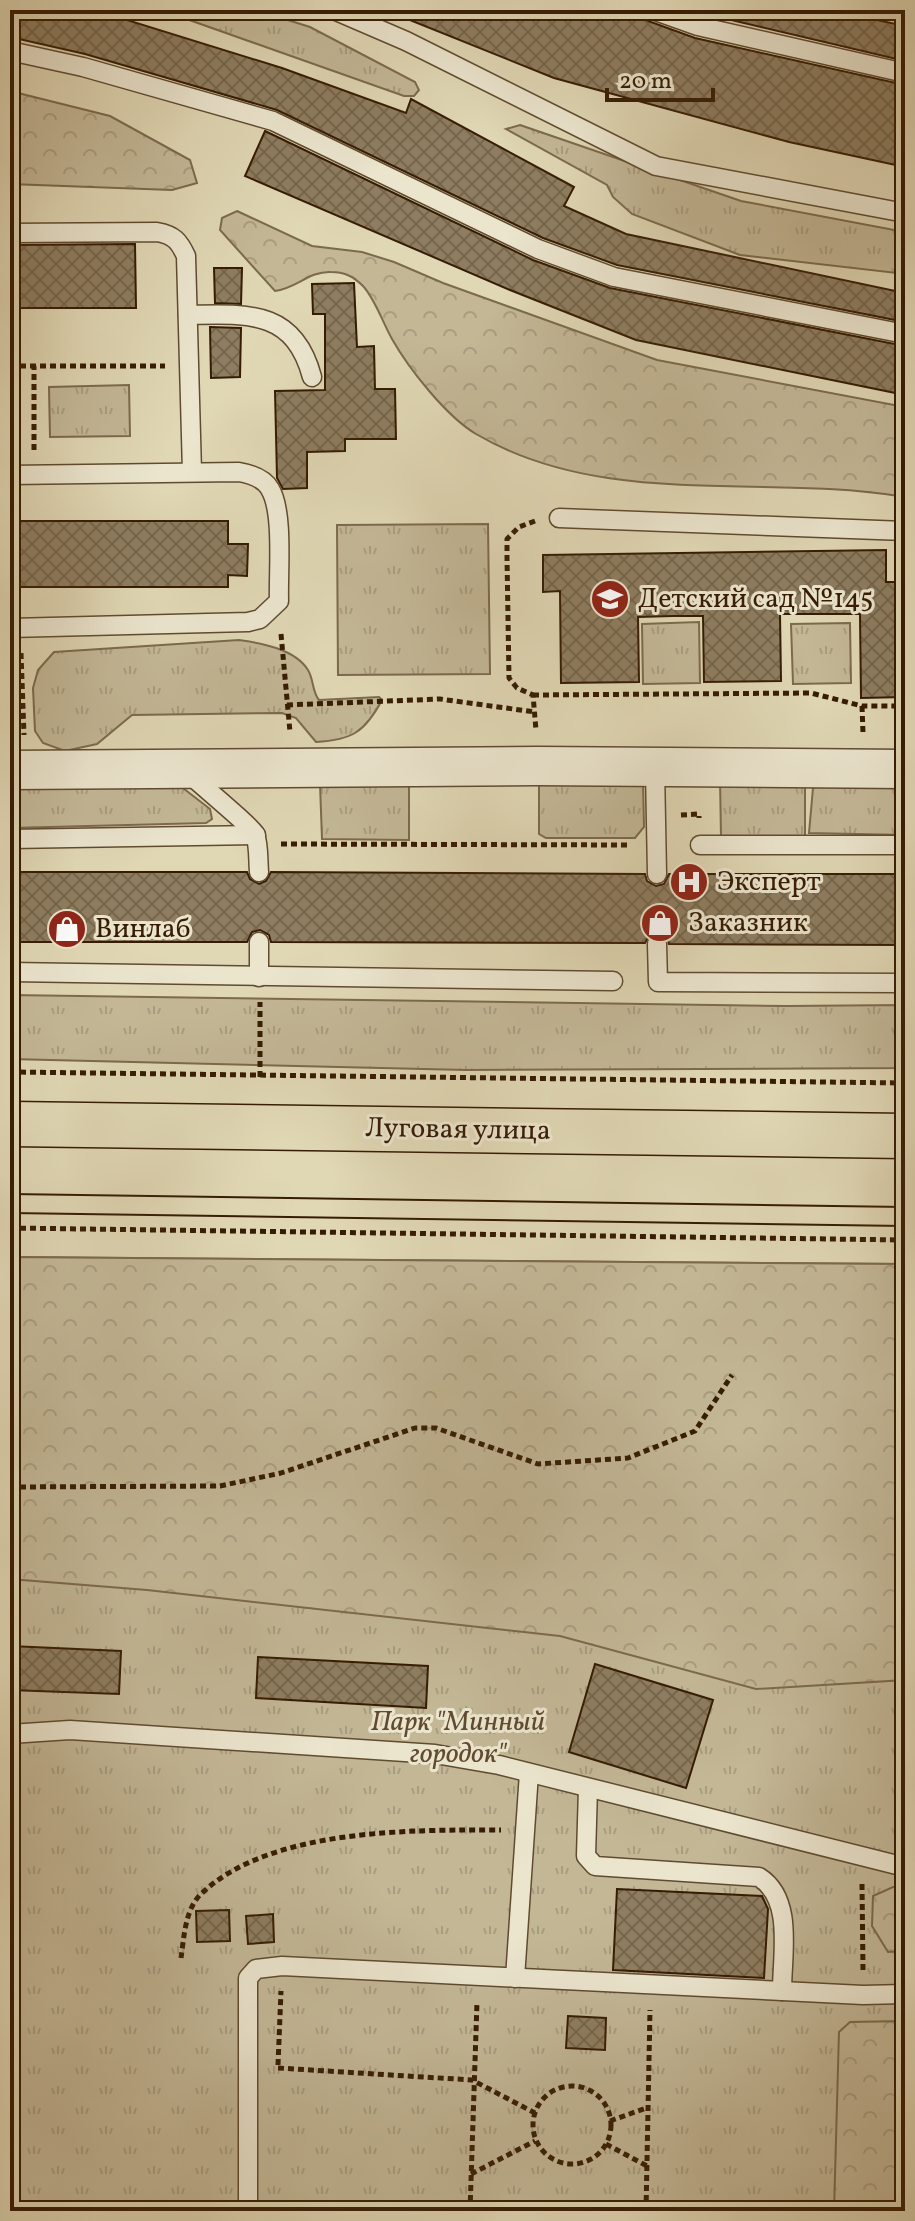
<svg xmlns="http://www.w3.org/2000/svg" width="915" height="2221" font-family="Vollkorn,serif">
	<defs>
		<pattern id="grass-tufts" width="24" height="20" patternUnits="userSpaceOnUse" patternTransform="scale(2)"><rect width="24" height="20" fill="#c3b796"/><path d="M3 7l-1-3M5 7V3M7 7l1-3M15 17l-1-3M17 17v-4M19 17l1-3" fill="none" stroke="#a89d80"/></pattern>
		<pattern id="forest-crowns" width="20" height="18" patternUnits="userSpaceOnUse" patternTransform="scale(2)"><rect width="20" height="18" fill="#c3b796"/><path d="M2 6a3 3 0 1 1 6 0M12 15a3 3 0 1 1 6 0" fill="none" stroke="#a89d80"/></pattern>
		<pattern id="building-cross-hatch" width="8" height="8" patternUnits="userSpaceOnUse" patternTransform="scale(2)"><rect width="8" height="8" fill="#8e7d60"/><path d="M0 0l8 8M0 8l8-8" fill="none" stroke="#75664d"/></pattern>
	</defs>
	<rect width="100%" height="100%" fill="#e0d7b4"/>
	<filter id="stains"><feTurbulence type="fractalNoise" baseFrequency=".0025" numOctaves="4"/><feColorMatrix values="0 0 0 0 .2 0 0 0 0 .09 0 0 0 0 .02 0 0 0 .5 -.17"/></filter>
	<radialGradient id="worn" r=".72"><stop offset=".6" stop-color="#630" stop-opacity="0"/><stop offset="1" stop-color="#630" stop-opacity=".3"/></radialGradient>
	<!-- grass -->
	<g fill="url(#grass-tufts)" stroke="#7c6a4d" stroke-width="2">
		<polygon points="161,10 256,10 310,27 415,82 419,90 414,96 404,96"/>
		<polygon points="520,125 741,201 905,232 905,274 740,255 632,214 613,197 607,185 506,129"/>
		<polygon points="129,385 130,436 50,437 49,387"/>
		<polygon points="488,524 490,674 338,675 337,525"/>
		<polygon points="699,622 700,683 643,684 642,624"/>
		<polygon points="850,623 851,683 793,684 791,624"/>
		<path d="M239 640C261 643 295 649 308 670 314 680 312 692 319 700L379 697 382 700C365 732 352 740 316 742L296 718 282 713 132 715 97 744 65 751 43 743 35 731 33 688 38 670 54 652Z"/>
		<polygon points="905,775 905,835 809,833 813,788 834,780"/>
		<polygon points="805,778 805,836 721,837 720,779"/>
		<polygon points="643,782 644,827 635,838 546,838 539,834 539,783"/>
		<polygon points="409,783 409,840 322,839 320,784"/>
		<polygon points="179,785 210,809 212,819 206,823 10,828 10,788"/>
		<polygon points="10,995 787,1006 905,1005 905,1068 466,1070 10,1059"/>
		<polygon points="10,1257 905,1264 905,2211 10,2211"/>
	</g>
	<!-- forest -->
	<g fill="url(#forest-crowns)" stroke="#7c6a4d" stroke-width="2">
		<polygon points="10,91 110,116 190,160 197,183 172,190 10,184"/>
		<path d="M237 211 312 246 362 252 394 262 443 283 657 360 905 407V497C763 473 606 510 476 434 446 416 409 369 392 339 383 323 375 299 363 286 353 276 344 272 331 272 309 271 297 288 275 291L220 230 222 218Z"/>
		<polygon points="10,1257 905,1264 905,1680 756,1689 560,1636 147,1590 10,1579"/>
		<polygon points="893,1887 905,1887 905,1951 888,1952 872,1926 873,1896"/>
		<polygon points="905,2021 899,2211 834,2211 839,2032 850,2022"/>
	</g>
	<!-- building -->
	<g fill="url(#building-cross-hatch)" stroke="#361c04" stroke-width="2">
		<polygon points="10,10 98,11 282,68 406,113 411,99 574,187 564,206 626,234 905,293 905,322 617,265 543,238 277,110 85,54 10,37"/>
		<polygon points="385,10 641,10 648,21 695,38 905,85 905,167 789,142 554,78"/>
		<polygon points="689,10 880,10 877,20 905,26 905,61"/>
		<polygon points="265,131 533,260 610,288 905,346 905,395 636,340 510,290 245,176"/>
		<polygon points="135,244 136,308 10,308 10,245"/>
		<polygon points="214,268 242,268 241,304 215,303"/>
		<polygon points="354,283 357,347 374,346 375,389 395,389 396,439 345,439 345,451 307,452 307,488 283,489 277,478 275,391 325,390 325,314 313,314 312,284"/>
		<polygon points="210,327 241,328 240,377 211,378"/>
		<polygon points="10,521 228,521 228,544 248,544 247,576 228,575 228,587 10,587"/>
		<polygon points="886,550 886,582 905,582 905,697 861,698 860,614 780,614 781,681 704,682 703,616 673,616 638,617 639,682 561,683 560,591 543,592 543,555"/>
		<polygon points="10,872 247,872 250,879 259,884 266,881 271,872 645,874 647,881 656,886 664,884 669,874 905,874 905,945 669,944 667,937 657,932 650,934 645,943 271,942 269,935 260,930 252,932 247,942 10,942"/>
		<polygon points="10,1646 121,1651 119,1694 10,1690"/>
		<polygon points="258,1657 428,1666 426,1708 256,1698"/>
		<polygon points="595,1664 713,1700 686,1788 569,1752"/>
		<polygon points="617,1889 762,1896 768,1909 764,1978 613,1970"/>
		<polygon points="229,1910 230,1941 197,1942 196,1911"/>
		<polygon points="273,1914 274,1942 248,1944 246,1916"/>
		<polygon points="568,2016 606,2018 605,2050 566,2048"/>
	</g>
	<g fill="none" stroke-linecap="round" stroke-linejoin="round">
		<!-- lane casing -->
		<g stroke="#604b30" stroke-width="21">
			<g id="lane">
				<polyline points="334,10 406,41 656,166 905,213"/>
				<polyline points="653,10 698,26 905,73"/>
				<polyline points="10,51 83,67 273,121 538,249 614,277 905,334"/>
				<path d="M10 233 157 232C174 235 179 241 186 256L192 472"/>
				<path d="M188 315C247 314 294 309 312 377"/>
				<path d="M10 475 239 472C250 474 264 478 270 489 284 512 278 573 279 601L260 619 248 622 10 628"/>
				<polyline points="559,518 905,531"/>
				<polyline points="655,769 657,874"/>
				<path d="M186 771C196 781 252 827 255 834 259 845 258 860 259 872"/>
				<polyline points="10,839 256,835"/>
				<polyline points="700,845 905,845"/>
				<polyline points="657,944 658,982 905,983"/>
				<polyline points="10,972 613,981"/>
				<polyline points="259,977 259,942"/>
				<polyline points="10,1734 70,1730 435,1754 499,1765 905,1867"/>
				<path d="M588 1788 586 1856 595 1866 759 1877C794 1899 782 1954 782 1991"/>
				<polyline points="515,1978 529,1773"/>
				<polyline points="248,2211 248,1978 256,1969 282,1966 863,1995 905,1994"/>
			</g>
		</g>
		<!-- street casing -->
		<g stroke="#604b30" stroke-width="41">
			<polyline id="street" points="10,770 538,766 905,769"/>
		</g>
		<!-- primary casing -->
		<g stroke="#361c04" stroke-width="47">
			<polyline id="primary" points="10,1124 905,1136"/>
		</g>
		<!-- path -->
		<g stroke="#361c04" stroke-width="5" stroke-dasharray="6 4" stroke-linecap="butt">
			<polyline points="10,366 165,366"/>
			<polyline points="34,450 34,366"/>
			<polyline points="535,521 519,527 507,539 507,558 509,678 517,688 533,695 536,730"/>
			<polyline points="281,634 290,732"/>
			<polyline points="21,653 24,735"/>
			<polyline points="533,695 811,693 862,706 905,706"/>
			<polyline points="287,705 440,699 535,712"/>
			<polyline points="862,706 863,733"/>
			<polyline points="681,815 699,814 699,818"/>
			<polyline points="281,844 631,845"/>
			<polyline points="10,1072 905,1083"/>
			<polyline points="260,1077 260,1002"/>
			<polyline points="10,1228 905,1240"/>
			<polyline points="10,1487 220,1486 281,1473 415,1428 436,1428 538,1464 628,1458 695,1431 732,1375"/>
			<polyline points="862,1884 863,1970"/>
			<path d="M181 1958C184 1938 185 1909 201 1894 270 1828 411 1830 501 1830"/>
			<polyline points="278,2065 281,1991"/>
			<polyline points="278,2068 472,2080 535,2113"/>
			<circle cx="572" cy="2125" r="39"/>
			<polyline points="610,2121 649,2107"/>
			<polyline points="606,2144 647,2166"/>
			<polyline points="471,2174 535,2141"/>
			<polyline points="470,2211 477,2002"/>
			<polyline points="646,2211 650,2010"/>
		</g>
		<!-- lane -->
		<use href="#lane" stroke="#ebe5ce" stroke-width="18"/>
		<!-- street -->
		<use href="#street" stroke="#ebe5ce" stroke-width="38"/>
		<!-- primary -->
		<use href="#primary" stroke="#e0d7b4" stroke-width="44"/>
		<!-- tram -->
		<g stroke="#361c04" stroke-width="2">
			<polyline points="10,1194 905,1207"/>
			<polyline points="10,1213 905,1226"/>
		</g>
	</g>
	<!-- icons -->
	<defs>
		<g id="school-disc" transform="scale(2)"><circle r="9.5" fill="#8f2418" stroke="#ebe5ce"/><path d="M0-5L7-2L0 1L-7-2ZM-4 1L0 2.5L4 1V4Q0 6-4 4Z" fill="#fff"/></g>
		<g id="hospital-disc" transform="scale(2)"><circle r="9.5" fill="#8f2418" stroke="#ebe5ce"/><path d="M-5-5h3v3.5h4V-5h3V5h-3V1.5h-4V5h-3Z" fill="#fff"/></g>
		<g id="shop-disc" transform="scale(2)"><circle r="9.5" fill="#8f2418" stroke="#ebe5ce"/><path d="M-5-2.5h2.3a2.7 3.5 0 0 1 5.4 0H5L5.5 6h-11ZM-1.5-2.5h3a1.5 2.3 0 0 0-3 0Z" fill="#fff"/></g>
	</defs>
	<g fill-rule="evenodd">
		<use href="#school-disc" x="610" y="599"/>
		<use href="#hospital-disc" x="689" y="882"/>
		<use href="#shop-disc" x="660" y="923"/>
		<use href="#shop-disc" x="67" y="929"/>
	</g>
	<g text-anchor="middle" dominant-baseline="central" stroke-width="6" stroke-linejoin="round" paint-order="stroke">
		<!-- poi labels -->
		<g font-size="28" fill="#361c04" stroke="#ebe5ce" text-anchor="start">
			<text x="638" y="599">Детский сад №145</text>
			<text x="717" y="882">Эксперт</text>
			<text x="688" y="923">Заказник</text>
			<text x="95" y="929">Винлаб</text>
		</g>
		<!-- street labels -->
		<g font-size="28" fill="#361c04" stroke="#ebe5ce">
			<text transform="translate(458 1130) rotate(1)">Луговая улица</text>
		</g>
		<!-- park labels -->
		<g font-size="28" font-style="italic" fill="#604a30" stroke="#ebe5ce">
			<text x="458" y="1722">Парк "Минный<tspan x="458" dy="32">городок"</tspan></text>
		</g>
	</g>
	<!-- margin -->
	<rect width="915" height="2221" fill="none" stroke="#e0d7b4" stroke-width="40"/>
	<rect x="12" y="12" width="891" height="2197" fill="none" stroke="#361c04" stroke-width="4"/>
	<rect x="20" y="20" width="875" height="2181" fill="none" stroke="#361c04" stroke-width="2"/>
	<!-- scale -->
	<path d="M607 88v12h106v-12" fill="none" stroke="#361c04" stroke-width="4"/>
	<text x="619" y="88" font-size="24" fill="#361c04" stroke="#ebe5ce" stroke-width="6" paint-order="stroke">20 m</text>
	<rect width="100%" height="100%" filter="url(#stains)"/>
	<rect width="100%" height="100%" fill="url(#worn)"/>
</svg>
